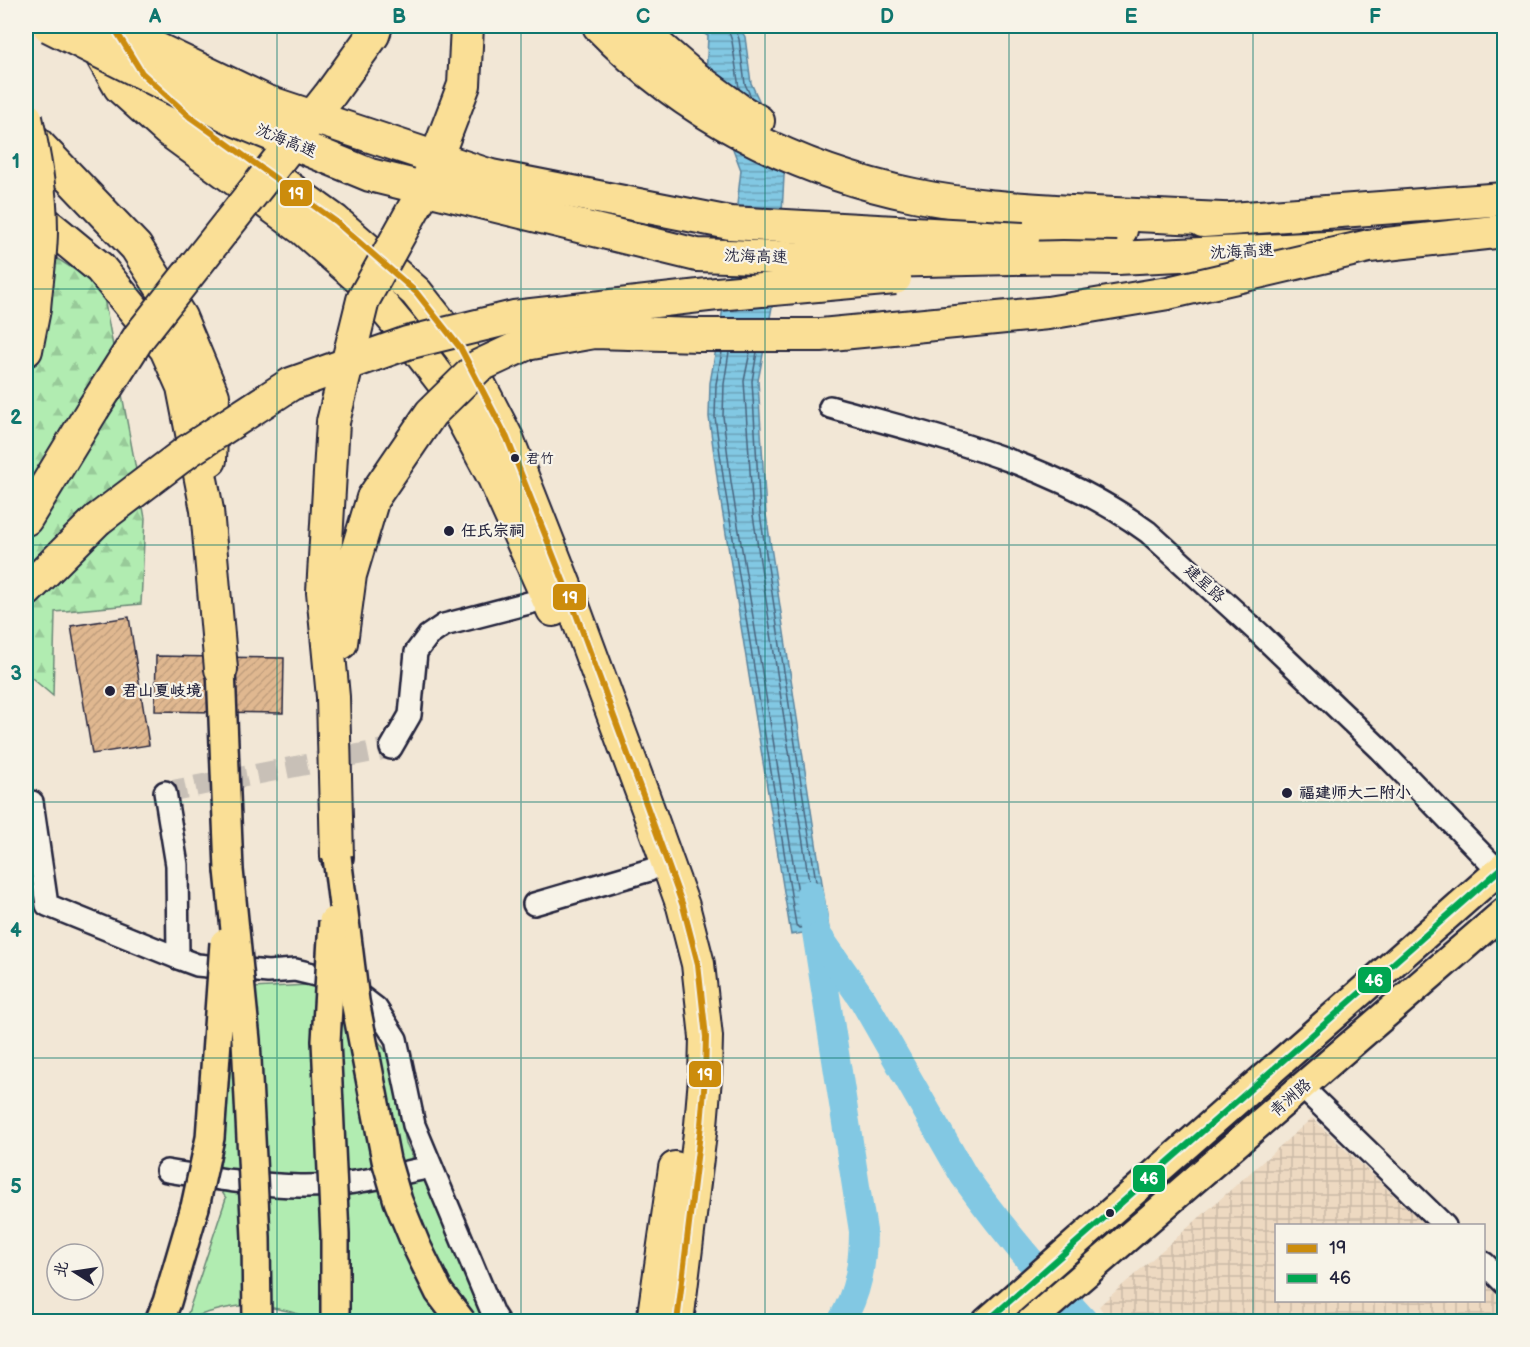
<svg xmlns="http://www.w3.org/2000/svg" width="1530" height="1347" font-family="'Balsamiq Sans','LXGW WenKai TC',sans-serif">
	<defs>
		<pattern id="industrial-grid" width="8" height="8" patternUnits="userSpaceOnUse" patternTransform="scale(1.5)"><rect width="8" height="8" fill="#edd9c1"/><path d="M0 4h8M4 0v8" fill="none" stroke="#cbbaa7"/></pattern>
		<pattern id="forest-firs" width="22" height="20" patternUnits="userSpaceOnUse" patternTransform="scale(1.5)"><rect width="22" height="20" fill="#b1ecb1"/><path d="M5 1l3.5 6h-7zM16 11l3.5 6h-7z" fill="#98ca99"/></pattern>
		<pattern id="water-rules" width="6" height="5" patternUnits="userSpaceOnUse" patternTransform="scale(1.5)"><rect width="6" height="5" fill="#82c8e3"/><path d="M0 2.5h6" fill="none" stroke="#6aa2b9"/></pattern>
		<pattern id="building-hatch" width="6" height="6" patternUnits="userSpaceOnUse" patternTransform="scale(1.5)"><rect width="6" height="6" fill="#e0b890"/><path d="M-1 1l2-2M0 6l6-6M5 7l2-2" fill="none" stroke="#c09e7d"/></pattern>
	</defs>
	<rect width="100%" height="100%" fill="#f2e7d6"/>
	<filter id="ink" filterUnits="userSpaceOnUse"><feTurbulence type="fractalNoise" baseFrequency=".0167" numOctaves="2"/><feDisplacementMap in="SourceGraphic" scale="12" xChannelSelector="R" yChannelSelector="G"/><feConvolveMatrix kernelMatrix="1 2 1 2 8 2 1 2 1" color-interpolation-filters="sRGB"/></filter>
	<g filter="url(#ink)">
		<!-- industrial -->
		<polygon fill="url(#industrial-grid)" points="1312,1118 1425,1225 1276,1226 1276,1300 1484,1300 1484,1282 1504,1302 1504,1321 1109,1321 1099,1306"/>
		<!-- green -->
		<path fill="#b1ecb1" stroke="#6a8776" stroke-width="1.5" d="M308 985 347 999 388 1054 406 1143 491 1321H311C295 1309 252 1303 233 1307 217 1309 201 1315 186 1319L226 1198 218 1186 227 1102 234 989Z"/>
		<!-- forest -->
		<polygon fill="url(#forest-firs)" stroke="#6a8776" stroke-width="1.5" points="26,239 102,287 145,518 141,604 55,612 53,696 26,673"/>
		<!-- water -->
		<polygon fill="url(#water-rules)" stroke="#5c86a0" stroke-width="1.5" points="691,26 739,26 745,37 751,83 785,157 779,270 758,381 766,514 829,929 791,935 718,484 709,417 710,383 729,274 741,170 706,78 708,36"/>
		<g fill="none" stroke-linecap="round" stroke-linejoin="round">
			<!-- shore -->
			<g stroke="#48647e" stroke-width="1.5">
				<polyline points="727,26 732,41 739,88"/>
				<polyline points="734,26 739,39 745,84 751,97"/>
				<polyline points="722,352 716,384 715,417 724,483 796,925 799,928 820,925 822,921 760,514 752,381 757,352"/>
				<polyline points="729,352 724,384 723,416 731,482 802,917 805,919 812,918 814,915 753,515 744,381 750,352"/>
			</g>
			<!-- river -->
			<g stroke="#82c8e3" stroke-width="28">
				<path d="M810 894 863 1231C863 1264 858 1293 841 1322"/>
				<path d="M819 937 863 1000 964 1176C1001 1228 1042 1276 1085 1322"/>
			</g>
		</g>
		<!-- building -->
		<g fill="url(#building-hatch)" stroke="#22223b" stroke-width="1.5">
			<polygon points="129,617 149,745 92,754 71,626"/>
			<polygon points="156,656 284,658 283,713 155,711"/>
		</g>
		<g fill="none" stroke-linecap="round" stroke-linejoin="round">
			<!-- minor-tunnel -->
			<polyline stroke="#c8c0b7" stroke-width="21" stroke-dasharray="21 10" stroke-linecap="butt" points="165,792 391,748"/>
			<!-- minor casing -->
			<g stroke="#22223b" stroke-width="26">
				<g id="minor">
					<path d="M830 407C940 438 1054 463 1148 532L1261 635 1380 749 1504 877"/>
					<polyline points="391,748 410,715 416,652 428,636 444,625 548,598"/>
					<polyline points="32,802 47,905 178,958 177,865 165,792"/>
					<polyline points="534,904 650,870"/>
					<polyline points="178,958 197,965 268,972 295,970 316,975 347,986 376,1008 396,1039 414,1125 493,1314 498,1322"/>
					<polyline points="1303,1088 1445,1226"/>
					<path d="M167 1171C211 1178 255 1185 300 1186 344 1187 388 1176 431 1167"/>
					<polyline points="1484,1263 1504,1283"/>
				</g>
			</g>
			<!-- major casing -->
			<g stroke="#22223b" stroke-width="32">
				<g id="major">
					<polyline points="221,669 229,870"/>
					<polyline points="159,1322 167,1302 195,1207"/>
					<polyline points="986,1322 1504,866"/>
					<polyline points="1030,1322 1504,912"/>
				</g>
			</g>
			<!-- highway casing -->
			<g stroke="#22223b" stroke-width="36">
				<g id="highway">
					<polyline points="91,26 102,56 120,87 168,130 303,229 360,279 402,329 442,381 494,478 553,610"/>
					<path d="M599 26C684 114 794 170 914 195 966 206 1020 209 1072 212 1122 214 1172 217 1222 219"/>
					<polyline points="635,26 694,77 739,110 758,121"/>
					<polyline points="152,82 190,117 335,221 416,292 461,349 507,438 572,603 644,798 683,906 698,964 706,1037 705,1078 701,1125 677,1322"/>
					<polyline points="26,132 136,247 180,317 213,396 210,460"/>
					<polyline points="26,207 100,268 166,349 183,387 207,510 221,669"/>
					<polyline points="1203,221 1504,199"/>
					<polyline points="1033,239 1121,230"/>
					<polyline points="1117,258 1369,246 1504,231"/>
					<polyline points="26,350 34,309"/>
					<polyline points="333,422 323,592 333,697 337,857"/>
					<polyline points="26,519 93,409"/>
					<polyline points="26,591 97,520"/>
					<polyline points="341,643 350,575 373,498"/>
					<polyline points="653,1322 675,1168"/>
				</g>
			</g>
			<!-- path -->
			<polyline stroke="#22223b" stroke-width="3" stroke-dasharray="4.5 4.5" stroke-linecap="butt" points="26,721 27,722 27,759 30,785"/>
			<!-- minor -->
			<use href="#minor" stroke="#f7f3e8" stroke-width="21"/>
			<!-- major -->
			<use href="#major" stroke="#fadf96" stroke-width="27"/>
			<!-- highway -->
			<use href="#highway" stroke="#fadf96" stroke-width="32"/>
			<!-- major-bridge casing -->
			<g stroke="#22223b" stroke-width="32" stroke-linecap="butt">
				<g id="major-bridge">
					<polyline points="337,857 355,1001 386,1160 398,1201 417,1247 439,1292 462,1322"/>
					<polyline points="229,870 246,1040 256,1237 257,1322"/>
					<polyline points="333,921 326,1041 335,1235 335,1322"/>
					<polyline points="195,1207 210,1138 224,943"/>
				</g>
			</g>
			<!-- highway-bridge casing -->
			<g stroke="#22223b" stroke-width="36" stroke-linecap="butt">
				<g id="highway-bridge">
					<polyline points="49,26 236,120 370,175 697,255 879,261 1063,257 1117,258"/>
					<polyline points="109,26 265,101 491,176 730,223 1023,239"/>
					<path d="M26 118C34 155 41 192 41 230 41 256 36 283 34 309"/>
					<polyline points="93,409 139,337 329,96 373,35 376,26"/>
					<polyline points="333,422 363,300 424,190 464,85 467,26"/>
					<polyline points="373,498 431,413 479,366 526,344 594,332 699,335 821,335 1048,313 1168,293 1369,246"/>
					<polyline points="97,520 188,451 291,384 407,343 514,317 717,294 895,278"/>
				</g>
			</g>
			<!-- major-bridge -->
			<use href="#major-bridge" stroke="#fadf96" stroke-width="27"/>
			<!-- highway-bridge -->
			<use href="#highway-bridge" stroke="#fadf96" stroke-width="32"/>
			<!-- bus-1 casing -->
			<g stroke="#f7f3e8" stroke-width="10">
				<polyline id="bus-1" points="116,26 118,34 142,73 190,117 335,221 416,292 461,349 507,438 572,603 644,798 683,906 698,964 706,1037 705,1078 701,1125 677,1322"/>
			</g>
			<!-- bus-2 casing -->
			<g stroke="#f7f3e8" stroke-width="10">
				<polyline id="bus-2" points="986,1322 1504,866"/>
			</g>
			<!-- bus-1 -->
			<use href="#bus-1" stroke="#cc8c0c" stroke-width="6"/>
			<!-- bus-2 -->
			<use href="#bus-2" stroke="#00a651" stroke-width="6"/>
		</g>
	</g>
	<!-- grid -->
	<path fill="none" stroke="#0f766e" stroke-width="1.5" stroke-opacity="0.55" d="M277 26V1322M521 26V1322M765 26V1322M1009 26V1322M1253 26V1322M26 289H1504M26 545H1504M26 802H1504M26 1058H1504"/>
	<!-- markers -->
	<g fill="#22223b" stroke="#f7f3e8" stroke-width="2">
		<circle cx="515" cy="458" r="5"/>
		<circle cx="449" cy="531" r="6"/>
		<circle cx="110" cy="691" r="6"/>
		<circle cx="1287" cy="793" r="6"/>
		<circle cx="1110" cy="1213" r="5"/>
	</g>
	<g text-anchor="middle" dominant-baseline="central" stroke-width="4.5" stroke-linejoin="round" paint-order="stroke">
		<!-- bus labels -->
		<g font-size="14" fill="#22223b" stroke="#f7f3e8" text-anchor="start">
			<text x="526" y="458">君竹</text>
		</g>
		<!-- street labels -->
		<g font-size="16" fill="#22223b" stroke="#f7f3e8">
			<text transform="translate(286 141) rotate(22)">沈海高速</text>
			<text transform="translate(1242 252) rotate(-3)">沈海高速</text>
			<text transform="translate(756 257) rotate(2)">沈海高速</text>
			<text transform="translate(1204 584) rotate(42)">建星路</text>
			<text transform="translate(1291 1098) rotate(-41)">青洲路</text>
		</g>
		<!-- poi labels -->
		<g font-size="16" font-weight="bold" fill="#22223b" stroke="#f7f3e8" text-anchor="start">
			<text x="461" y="531">任氏宗祠</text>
			<text x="122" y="691">君山夏岐境</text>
			<text x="1299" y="793">福建师大二附小</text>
		</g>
	</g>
	<g stroke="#f7f3e8" stroke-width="2">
		<rect x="279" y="179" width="34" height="28" rx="6" fill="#cc8c0c"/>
		<rect x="552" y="583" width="35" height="28" rx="6" fill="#cc8c0c"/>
		<rect x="1357" y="966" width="35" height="28" rx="6" fill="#00a651"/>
		<rect x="688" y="1060" width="34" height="28" rx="6" fill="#cc8c0c"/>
		<rect x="1132" y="1164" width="34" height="29" rx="6" fill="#00a651"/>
	</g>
	<g font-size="16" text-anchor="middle" font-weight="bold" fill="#fff">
		<text x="296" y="199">19</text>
		<text x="570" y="603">19</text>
		<text x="1374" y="986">46</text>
		<text x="705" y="1080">19</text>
		<text x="1149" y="1184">46</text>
	</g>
	<!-- margin -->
	<rect width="1530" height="1347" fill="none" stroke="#f7f3e8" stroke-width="66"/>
	<!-- legend -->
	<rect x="1275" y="1224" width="210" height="78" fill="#f7f3e8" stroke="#a29fa3" stroke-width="1.5"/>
	<rect x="1287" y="1244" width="30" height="9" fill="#cc8c0c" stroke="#a29fa3" stroke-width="1.5"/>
	<text x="1329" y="1254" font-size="18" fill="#22223b">19</text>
	<rect x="1287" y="1274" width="30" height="9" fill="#00a651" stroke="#a29fa3" stroke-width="1.5"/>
	<text x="1329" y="1284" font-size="18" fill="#22223b">46</text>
	<!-- north arrow -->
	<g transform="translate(75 1272) rotate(282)"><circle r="28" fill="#f7f3e8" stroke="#a29fa3" stroke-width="1.5"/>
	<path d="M0-4.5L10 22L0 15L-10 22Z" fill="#22223b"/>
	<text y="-9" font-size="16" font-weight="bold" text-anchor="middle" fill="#22223b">北</text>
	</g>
	<rect x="33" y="33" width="1464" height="1281" fill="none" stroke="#0f766e" stroke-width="2"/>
	<g font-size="20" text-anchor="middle" font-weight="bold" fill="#0f766e">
		<text x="155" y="23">A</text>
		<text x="399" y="23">B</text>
		<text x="643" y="23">C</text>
		<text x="887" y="23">D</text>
		<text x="1131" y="23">E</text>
		<text x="1375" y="23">F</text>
		<text x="16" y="168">1</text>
		<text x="16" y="424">2</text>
		<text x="16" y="680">3</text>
		<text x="16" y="937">4</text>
		<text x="16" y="1193">5</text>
	</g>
</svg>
